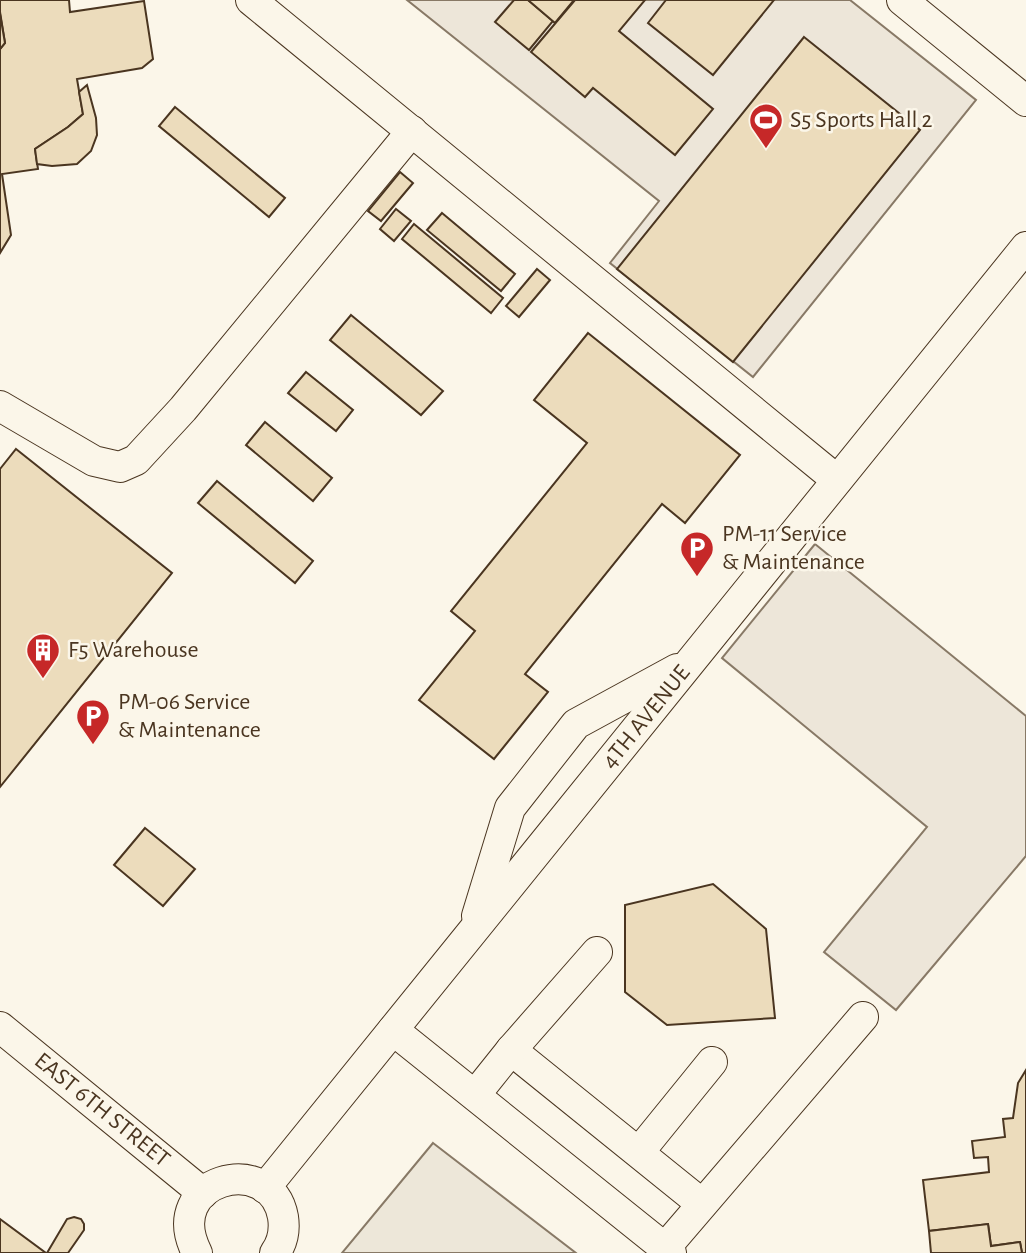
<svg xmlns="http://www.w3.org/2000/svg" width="1026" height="1253" font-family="'Alegreya Sans',sans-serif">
	<rect width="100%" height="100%" fill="#fbf6e9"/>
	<!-- green -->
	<g fill="#ede6d9" stroke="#887966" stroke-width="2">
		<polygon points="407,0 850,0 976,100 753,377 610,263 659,201"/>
		<polygon points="815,544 1026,716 1026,856 896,1010 824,952 927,827 722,658"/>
	</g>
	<!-- parking -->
	<polygon fill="#ede7d9" stroke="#887966" stroke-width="2" points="433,1143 576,1253 342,1253"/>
	<!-- building -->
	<g fill="#ecdcbc" stroke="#4a3520" stroke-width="2">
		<polygon points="0,0 69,0 70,12 144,1 153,59 142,68 77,79 83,114 68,127 35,149 38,169 2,174 11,235 0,253 0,49 5,43 0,12"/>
		<polygon points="514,0 528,0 553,21 529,50 495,22"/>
		<polygon points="528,0 574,0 555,23"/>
		<polygon points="575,0 645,0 619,31 713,109 675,155 593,88 585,97 531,52"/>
		<polygon points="666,0 774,0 713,75 648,23"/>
		<polygon points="0,14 5,43 0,49"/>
		<polygon points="804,37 920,130 733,362 617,269"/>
		<polygon points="87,85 96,118 97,135 91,151 77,164 52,166 37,164 35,149 68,127 83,114 79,92"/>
		<polygon points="175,107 285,198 269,217 159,126"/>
		<polygon points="400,172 413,183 381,221 368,211"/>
		<polygon points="396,209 411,221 394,241 380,229"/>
		<polygon points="442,213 515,274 501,291 427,230"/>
		<polygon points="414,224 503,298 491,313 402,239"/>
		<polygon points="537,269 550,280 519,317 506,306"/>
		<polygon points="351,315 443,391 421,415 330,340"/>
		<polygon points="588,333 740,455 685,523 662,504 525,674 548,692 494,759 419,700 475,631 451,611 587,443 534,400"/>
		<polygon points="306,372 353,410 336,431 288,393"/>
		<polygon points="265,422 332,478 313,501 246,445"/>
		<polygon points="16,449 172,573 0,787 0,469"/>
		<polygon points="217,481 313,561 295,583 198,503"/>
		<polygon points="145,828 195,869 163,906 114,865"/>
		<polygon points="713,884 766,929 775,1018 667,1025 625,992 625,905"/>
		<polygon points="1026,1070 1026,1253 1022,1253 1020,1242 991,1246 988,1224 929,1231 923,1180 989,1172 988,1157 974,1158 972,1141 1005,1137 1003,1119 1013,1118 1018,1083"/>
		<polygon points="74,1217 81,1219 84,1224 84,1230 68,1253 47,1253 67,1219"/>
		<polygon points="0,1219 46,1253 0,1253"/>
		<polygon points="988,1224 991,1246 1020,1242 1022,1253 931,1253 929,1231"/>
	</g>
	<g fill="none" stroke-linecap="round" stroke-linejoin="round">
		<!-- minor casing -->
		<g stroke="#4a3520" stroke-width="32">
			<g id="minor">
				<polyline points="251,0 837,480"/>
				<polyline points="902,0 1026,101"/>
				<polyline points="0,406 94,461 120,467 136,460 183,409 412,131"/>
				<polyline points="477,916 510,808 576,724 677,669"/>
				<polyline points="0,1027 203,1193"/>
				<polyline points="393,1030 671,1253"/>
				<polyline points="511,1050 702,1204"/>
				<polyline points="475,1095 511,1050 597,952"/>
				<polyline points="639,1152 712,1062"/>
				<polyline points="265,1188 1026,247"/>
				<polyline points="665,1248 863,1017"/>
				<path d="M197 1253C159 1179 271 1150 283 1217 285 1230 283 1242 275 1253"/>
			</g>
		</g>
		<!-- minor -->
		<use href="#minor" stroke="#fbf6e9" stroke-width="30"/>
	</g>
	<!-- icons -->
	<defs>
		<g id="stadium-pin" transform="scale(1.75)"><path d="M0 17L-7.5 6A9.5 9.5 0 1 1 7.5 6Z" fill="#c62828" stroke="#fbf6e9"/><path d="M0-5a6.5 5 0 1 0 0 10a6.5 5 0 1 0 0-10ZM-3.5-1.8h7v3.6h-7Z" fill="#fff"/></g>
		<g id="parking-pin" transform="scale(1.75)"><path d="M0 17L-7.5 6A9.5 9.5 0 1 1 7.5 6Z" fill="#c62828" stroke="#fbf6e9"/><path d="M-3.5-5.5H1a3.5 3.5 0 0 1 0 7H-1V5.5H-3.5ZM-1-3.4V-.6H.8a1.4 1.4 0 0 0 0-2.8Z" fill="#fff"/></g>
		<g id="building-pin" transform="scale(1.75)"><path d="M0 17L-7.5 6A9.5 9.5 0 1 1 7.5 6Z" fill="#c62828" stroke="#fbf6e9"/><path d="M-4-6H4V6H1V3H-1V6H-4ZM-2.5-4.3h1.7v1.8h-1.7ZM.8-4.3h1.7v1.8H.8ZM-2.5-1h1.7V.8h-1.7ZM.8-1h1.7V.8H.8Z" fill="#fff"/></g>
	</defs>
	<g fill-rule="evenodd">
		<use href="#stadium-pin" x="766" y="120"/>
		<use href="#parking-pin" x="697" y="548"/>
		<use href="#building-pin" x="43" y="650"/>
		<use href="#parking-pin" x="93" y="716"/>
	</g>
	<g text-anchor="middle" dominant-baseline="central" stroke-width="5" stroke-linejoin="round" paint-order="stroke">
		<!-- poi labels -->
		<g font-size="24" fill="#4a3520" stroke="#fbf6e9" text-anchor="start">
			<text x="790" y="120">S5 Sports Hall 2</text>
			<text x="722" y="534">PM-11 Service<tspan x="722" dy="28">&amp; Maintenance</tspan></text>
			<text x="68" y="650">F5 Warehouse</text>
			<text x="118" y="702">PM-06 Service<tspan x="118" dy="28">&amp; Maintenance</tspan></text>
		</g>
		<!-- street labels -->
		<g font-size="24" fill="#4a3520" stroke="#fbf6e9">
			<text transform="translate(646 717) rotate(-51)">4TH AVENUE</text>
			<text transform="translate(102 1110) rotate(39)">EAST 6TH STREET</text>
		</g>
	</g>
</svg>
